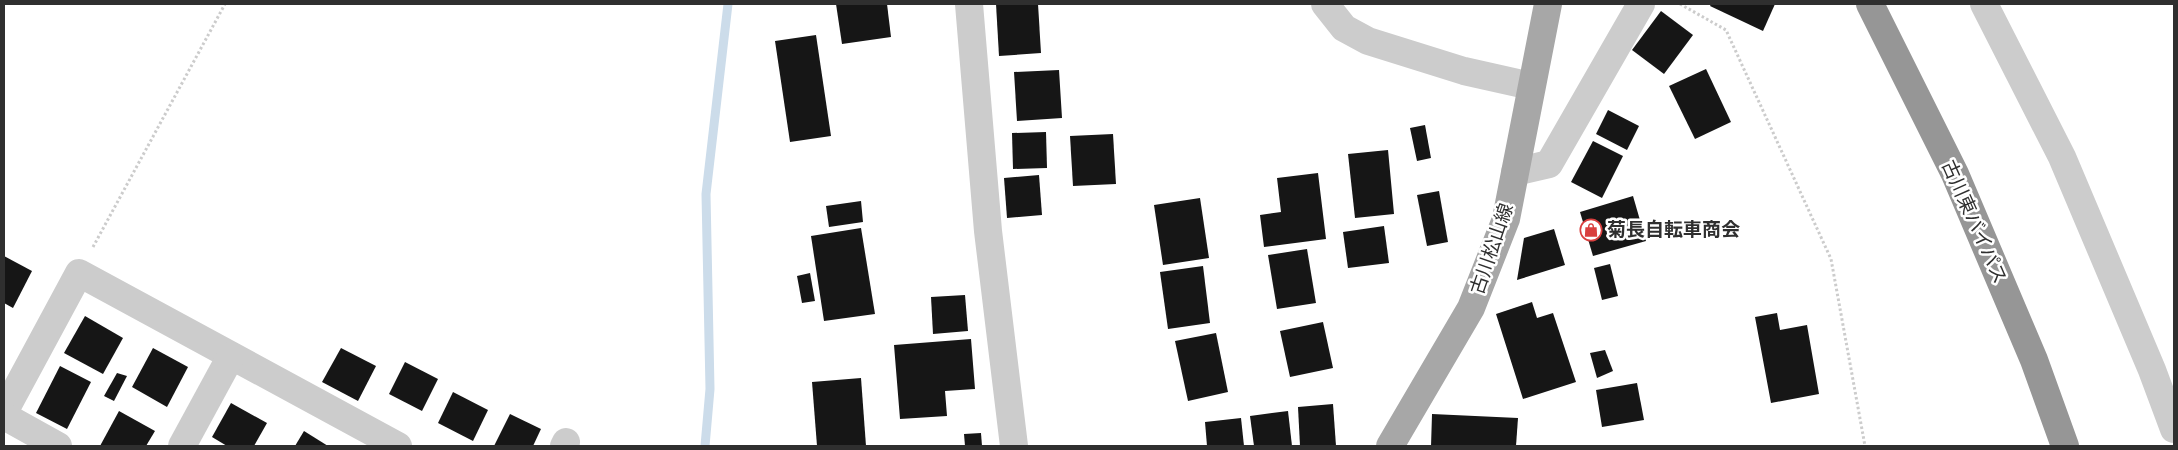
<svg xmlns="http://www.w3.org/2000/svg" width="2178" height="450" font-family="Signika,'Noto Sans JP',sans-serif">
	<rect width="100%" height="100%" fill="#fff"/>
	<g fill="none" stroke-linecap="round" stroke-linejoin="round">
		<!-- stream -->
		<polyline stroke="#ccdcea" stroke-width="9" points="705,446 710,389 706,194 728,4"/>
	</g>
	<!-- building -->
	<g fill="#161616">
		<polygon points="836,4 887,4 891,37 842,44"/>
		<polygon points="996,4 1038,4 1041,53 999,56"/>
		<polygon points="1711,4 1775,4 1763,31 1710,6"/>
		<polygon points="1661,11 1693,35 1664,74 1632,50"/>
		<polygon points="816,35 831,136 790,142 775,41"/>
		<polygon points="1706,69 1731,122 1695,139 1669,86"/>
		<polygon points="1059,70 1062,118 1017,121 1014,72"/>
		<polygon points="1608,110 1639,126 1627,150 1596,134"/>
		<polygon points="1425,125 1431,158 1417,161 1410,128"/>
		<polygon points="1046,132 1047,168 1013,169 1012,133"/>
		<polygon points="1113,134 1116,184 1073,186 1070,136"/>
		<polygon points="1593,141 1623,156 1602,198 1571,182"/>
		<polygon points="1388,150 1394,214 1355,218 1348,154"/>
		<polygon points="1318,173 1326,239 1264,247 1260,215 1281,212 1277,178"/>
		<polygon points="1039,175 1042,215 1007,218 1004,178"/>
		<polygon points="1439,191 1448,242 1427,246 1417,195"/>
		<polygon points="1633,196 1646,241 1593,256 1580,212"/>
		<polygon points="1200,198 1209,258 1163,265 1154,205"/>
		<polygon points="861,201 863,222 829,227 826,206"/>
		<polygon points="1384,226 1389,263 1348,268 1343,232"/>
		<polygon points="861,228 875,314 824,321 811,236"/>
		<polygon points="1554,229 1565,265 1517,280 1524,238"/>
		<polygon points="1307,249 1316,303 1277,309 1268,255"/>
		<polygon points="4,256 32,271 13,308 4,303"/>
		<polygon points="1610,264 1618,296 1602,300 1594,268"/>
		<polygon points="1203,266 1210,323 1168,329 1160,272"/>
		<polygon points="810,273 815,301 802,303 797,276"/>
		<polygon points="965,295 968,331 933,334 931,297"/>
		<polygon points="1532,302 1537,318 1553,313 1576,382 1523,399 1496,314"/>
		<polygon points="1777,313 1780,330 1807,325 1819,394 1771,403 1755,317"/>
		<polygon points="85,316 123,338 103,374 64,353"/>
		<polygon points="1323,322 1333,368 1290,377 1280,331"/>
		<polygon points="1216,333 1228,392 1188,401 1175,341"/>
		<polygon points="971,339 975,389 945,391 947,416 900,419 894,345"/>
		<polygon points="153,348 188,367 167,407 132,387"/>
		<polygon points="341,348 376,366 358,401 322,382"/>
		<polygon points="1605,350 1613,371 1597,378 1590,353"/>
		<polygon points="405,362 438,379 422,411 389,394"/>
		<polygon points="60,366 91,382 67,429 36,413"/>
		<polygon points="117,373 127,376 114,401 104,396"/>
		<polygon points="861,378 866,446 817,446 812,382"/>
		<polygon points="1637,383 1644,420 1602,427 1596,390"/>
		<polygon points="453,392 488,410 473,441 438,423"/>
		<polygon points="231,403 267,423 254,446 227,446 212,437"/>
		<polygon points="1333,404 1336,446 1300,446 1298,407"/>
		<polygon points="119,411 155,431 146,446 100,446"/>
		<polygon points="1288,411 1292,446 1254,446 1250,416"/>
		<polygon points="510,414 541,429 533,446 494,446"/>
		<polygon points="1432,414 1518,418 1516,446 1431,446"/>
		<polygon points="1241,418 1244,446 1207,446 1205,422"/>
		<polygon points="304,431 328,446 295,446"/>
		<polygon points="981,433 982,446 965,446 964,434"/>
	</g>
	<g fill="none" stroke-linecap="round" stroke-linejoin="round">
		<!-- path -->
		<g stroke="#ccc" stroke-width="3" stroke-dasharray="2.5 2.5" stroke-linecap="butt">
			<polyline points="1680,4 1726,30 1831,259 1865,446"/>
			<polyline points="93,247 225,4"/>
		</g>
		<!-- minor -->
		<g stroke="#ccc" stroke-width="28">
			<polyline points="969,4 988,231 1014,446"/>
			<polyline points="1325,4 1344,28 1368,41 1464,71 1531,86"/>
			<polyline points="1984,4 2062,157 2152,370 2174,429"/>
			<polyline points="1515,172 1549,164 1641,4"/>
			<polyline points="4,412 79,273 398,446"/>
			<polyline points="4,416 58,446"/>
			<polyline points="182,446 231,356"/>
			<polyline points="564,446 566,442"/>
		</g>
		<!-- major -->
		<polyline stroke="#a7a7a7" stroke-width="28" points="1390,446 1471,308 1506,219 1548,4"/>
		<!-- highway -->
		<polyline stroke="#969696" stroke-width="28" points="1870,4 1955,174 2034,360 2065,446"/>
	</g>
	<!-- icons -->
	<defs>
		<g id="shop-ring" transform="scale(1.125)"><circle r="9.5" fill="#fff" stroke="#d93f3e" stroke-width="1.5"/><path d="M-5-2.5h2.3a2.7 3.5 0 0 1 5.4 0H5L5.5 6h-11ZM-1.5-2.5h3a1.5 2.3 0 0 0-3 0Z" fill="#d93f3e"/></g>
	</defs>
	<g fill-rule="evenodd">
		<use href="#shop-ring" x="1591" y="230"/>
	</g>
	<g text-anchor="middle" dominant-baseline="central" stroke-width="5" stroke-linejoin="round" paint-order="stroke">
		<!-- street labels -->
		<g font-size="19" fill="#2f2f2f" stroke="#fff">
			<text transform="translate(1974 222) rotate(66)">古川東バイパス</text>
			<text transform="translate(1492 249) rotate(-71)">古川松山線</text>
		</g>
		<!-- poi labels -->
		<g font-size="19" font-weight="bold" fill="#2f2f2f" stroke="#fff" text-anchor="start">
			<text x="1607" y="230">菊長自転車商会</text>
		</g>
	</g>
	<!-- border -->
	<rect width="2178" height="450" fill="none" stroke="#2f2f2f" stroke-width="10"/>
</svg>
